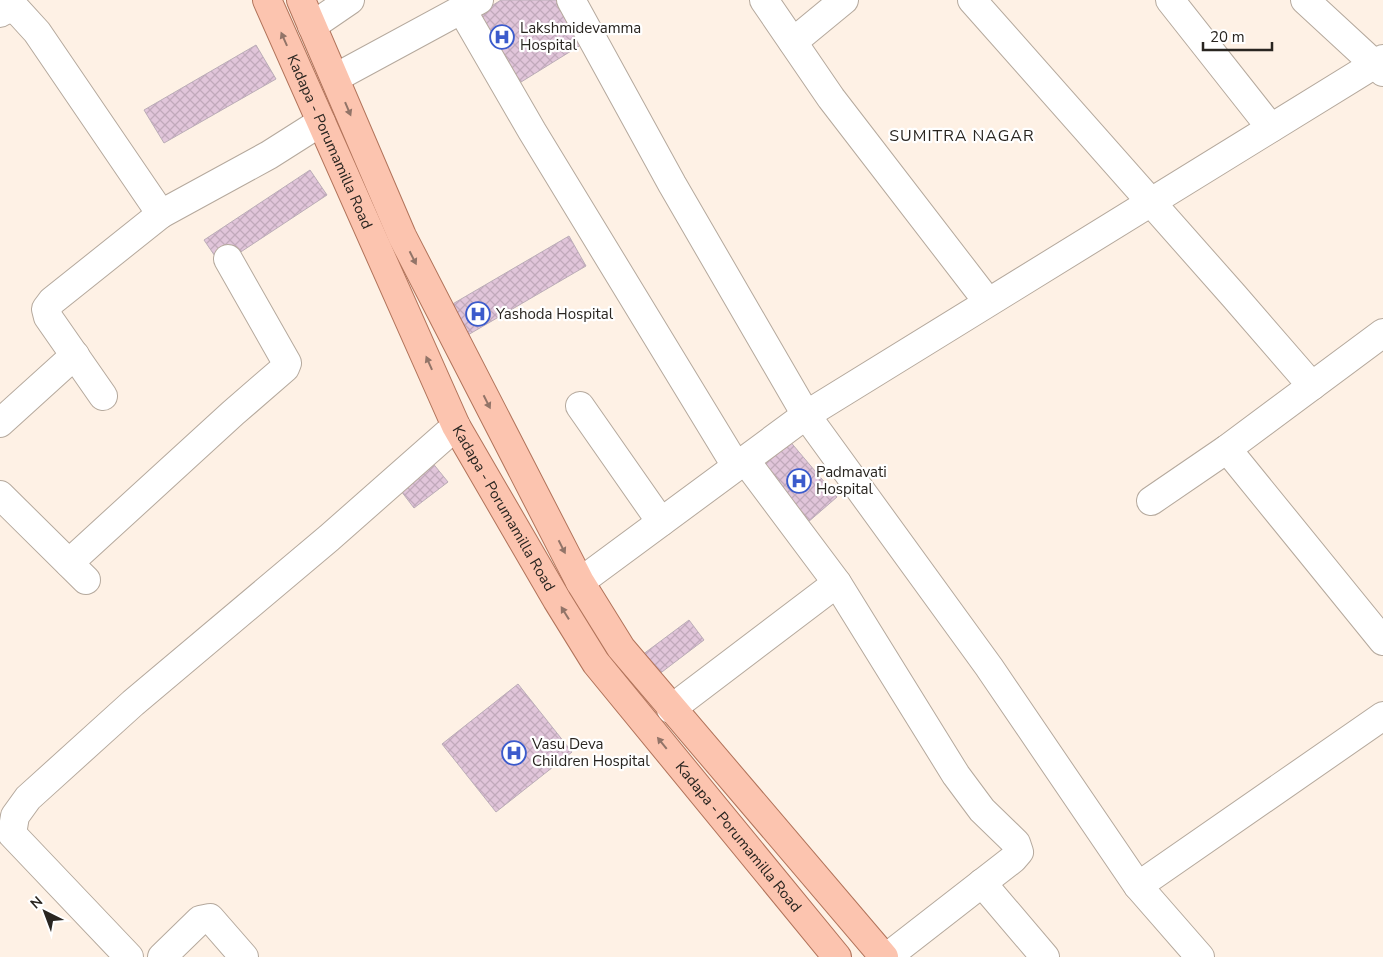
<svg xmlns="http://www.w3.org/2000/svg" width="1383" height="957" font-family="'Nunito Sans',sans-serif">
	<defs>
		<pattern id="building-cross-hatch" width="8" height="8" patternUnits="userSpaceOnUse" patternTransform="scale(1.25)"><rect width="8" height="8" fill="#e1c5da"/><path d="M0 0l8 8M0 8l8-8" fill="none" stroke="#c1a9bb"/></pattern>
	</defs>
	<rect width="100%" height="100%" fill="#fef1e5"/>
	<!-- building -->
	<g fill="url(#building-cross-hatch)" stroke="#bbadb7">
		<polygon points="501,0 557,0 584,43 513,87 471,19"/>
		<polygon points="256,45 276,79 164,143 144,110"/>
		<polygon points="310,170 327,195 221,265 204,240"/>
		<polygon points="569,236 586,266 461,339 444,309"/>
		<polygon points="788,439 837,497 807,523 758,466"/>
		<polygon points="431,461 448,482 414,508 398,487"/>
		<polygon points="689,620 704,640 654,678 638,658"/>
		<polygon points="518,684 572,752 496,812 442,744"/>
	</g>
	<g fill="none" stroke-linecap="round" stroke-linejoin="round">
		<!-- minor casing -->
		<g stroke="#b5a99d" stroke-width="30">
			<g id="minor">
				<polyline points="571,0 672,184 806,415 989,667 1138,886 1200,957"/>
				<polyline points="764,0 831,98 988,302"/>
				<polyline points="972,0 1234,296 1312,386"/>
				<polyline points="1170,0 1271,128"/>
				<polyline points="1305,0 1383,72"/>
				<polyline points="462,10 532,131 736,466"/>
				<polyline points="0,13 4,10 16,9 37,32 161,214 269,155 321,122"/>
				<polyline points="312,26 350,0"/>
				<polyline points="793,42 844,0"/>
				<polyline points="335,78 479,0"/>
				<polyline points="103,396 48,317 46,309 52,301 161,214"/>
				<polyline points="580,406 661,522"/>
				<polyline points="0,423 75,355"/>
				<polyline points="1227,449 1383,641"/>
				<polyline points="745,460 837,583 956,775 982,810 1016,843 1019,852 1013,859 887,957"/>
				<polyline points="0,495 86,580"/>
				<polyline points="1151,501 1227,449 1383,333"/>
				<polyline points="69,563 233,413 285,368 287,363 228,259"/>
				<polyline points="580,582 806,415 1383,59"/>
				<polyline points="671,709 837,583"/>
				<polyline points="982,883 1045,957"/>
				<polyline points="1138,886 1383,716"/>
				<polyline points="129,957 12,834 15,816 28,798 133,703 329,538 456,426"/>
				<polyline points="162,957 200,920 210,918 244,957"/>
			</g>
		</g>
		<!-- major casing -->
		<g stroke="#b1735a" stroke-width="30">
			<g id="major">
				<path id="s1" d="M267 0 456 426 557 600 596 663 837 957"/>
				<polyline points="301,0 402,236 580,582 621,648 884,957"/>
			</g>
		</g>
		<!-- minor -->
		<use href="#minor" stroke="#fff" stroke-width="28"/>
		<!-- major -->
		<use href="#major" stroke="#fcc4af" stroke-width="28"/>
	</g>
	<!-- one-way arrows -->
	<defs><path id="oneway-solid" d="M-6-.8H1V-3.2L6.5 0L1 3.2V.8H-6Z" transform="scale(1.25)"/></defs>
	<g fill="#927468">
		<use href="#oneway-solid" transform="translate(284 39) rotate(-114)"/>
		<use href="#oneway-solid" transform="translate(348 109) rotate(67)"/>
		<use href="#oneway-solid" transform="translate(413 258) rotate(63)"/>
		<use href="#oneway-solid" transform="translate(429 363) rotate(-114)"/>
		<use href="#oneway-solid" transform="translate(487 402) rotate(63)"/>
		<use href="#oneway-solid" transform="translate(562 547) rotate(63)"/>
		<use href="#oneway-solid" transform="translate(565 613) rotate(-122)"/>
		<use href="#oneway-solid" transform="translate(662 743) rotate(-129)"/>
	</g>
	<!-- icons -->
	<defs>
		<g id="hospital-ring" transform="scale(1.25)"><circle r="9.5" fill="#fff" stroke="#3b5bcc" stroke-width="1.5"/><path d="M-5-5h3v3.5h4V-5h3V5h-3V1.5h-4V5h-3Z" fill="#3b5bcc"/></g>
	</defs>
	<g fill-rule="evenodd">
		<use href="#hospital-ring" x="502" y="37"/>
		<use href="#hospital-ring" x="478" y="314"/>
		<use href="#hospital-ring" x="799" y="481"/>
		<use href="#hospital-ring" x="514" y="753"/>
	</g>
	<g text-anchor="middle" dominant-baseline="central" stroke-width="4.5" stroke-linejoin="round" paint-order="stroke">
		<!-- poi labels -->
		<g font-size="15" fill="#292520" stroke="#fff" text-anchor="start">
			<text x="520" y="28">Lakshmidevamma<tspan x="520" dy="17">Hospital</tspan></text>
			<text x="496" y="314">Yashoda Hospital</text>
			<text x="816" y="472">Padmavati<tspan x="816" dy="17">Hospital</tspan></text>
			<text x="532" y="744">Vasu Deva<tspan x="532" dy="17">Children Hospital</tspan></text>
		</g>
		<!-- street labels -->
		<g font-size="15" fill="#292520" stroke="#fff">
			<text stroke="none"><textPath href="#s1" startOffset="155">Kadapa - Porumamilla Road</textPath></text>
			<text stroke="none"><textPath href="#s1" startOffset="561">Kadapa - Porumamilla Road</textPath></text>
			<text stroke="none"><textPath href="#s1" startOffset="966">Kadapa - Porumamilla Road</textPath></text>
		</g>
		<!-- neighbourhood labels -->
		<g font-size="16" letter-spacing="1" fill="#292520" stroke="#fff">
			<text x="962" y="136">SUMITRA NAGAR</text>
		</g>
	</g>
	<!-- north arrow -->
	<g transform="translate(45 912) rotate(318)" stroke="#ffffff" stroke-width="4" paint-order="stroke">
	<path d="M0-4L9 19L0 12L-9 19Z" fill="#292520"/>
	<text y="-8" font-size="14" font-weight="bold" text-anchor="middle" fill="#292520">N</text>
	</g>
	<!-- scale -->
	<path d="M1203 42v8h69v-8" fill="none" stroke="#292520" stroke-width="2.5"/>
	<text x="1210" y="42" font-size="15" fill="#292520" stroke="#ffffff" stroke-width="4" paint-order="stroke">20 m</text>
</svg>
